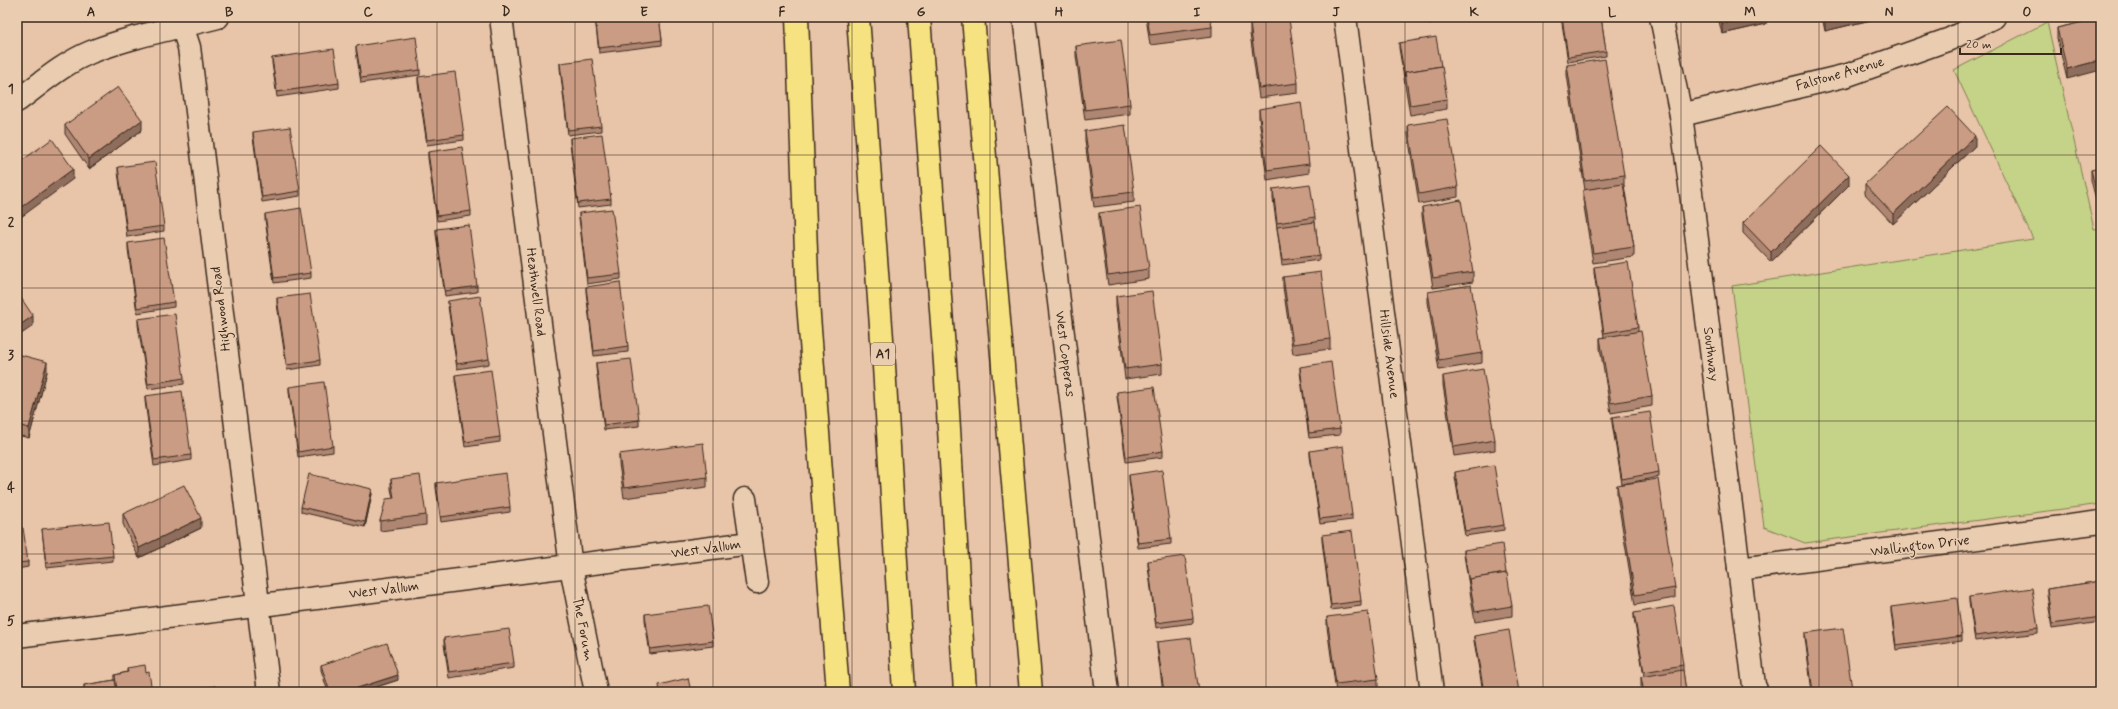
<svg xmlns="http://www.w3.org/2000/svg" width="2118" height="709" font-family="Mynerve,sans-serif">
	<rect width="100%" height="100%" fill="#e8c4a9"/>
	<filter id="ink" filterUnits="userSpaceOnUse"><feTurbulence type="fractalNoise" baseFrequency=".025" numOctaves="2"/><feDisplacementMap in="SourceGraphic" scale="8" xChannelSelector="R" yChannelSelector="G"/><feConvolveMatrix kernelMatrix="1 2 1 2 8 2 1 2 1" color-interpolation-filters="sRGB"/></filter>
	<g filter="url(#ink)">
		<!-- green -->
		<polygon fill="#c4d387" stroke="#807e52" points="2047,22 2094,229 2101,228 2101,504 1805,543 1764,527 1732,286 2033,239 1954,70"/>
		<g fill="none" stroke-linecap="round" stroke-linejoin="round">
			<!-- minor casing -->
			<g stroke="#3b2a1e" stroke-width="25">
				<g id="minor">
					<polyline points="175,17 182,26 189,47 269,692"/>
					<polyline points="501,17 571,567 596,692"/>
					<polyline points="1024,17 1107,692"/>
					<polyline points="1345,17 1432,692"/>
					<polyline points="1661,17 1681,115 1754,685 1757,692"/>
					<path d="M17 101C40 84 64 63 91 52 132 36 176 28 218 17"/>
					<polyline points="1681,115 1848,75 1950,39 1994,17"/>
					<polyline points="745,499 757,582"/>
					<polyline points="1739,569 2101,522"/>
					<polyline points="17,636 751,543"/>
				</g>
			</g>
			<!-- highway casing -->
			<g stroke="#3b2a1e" stroke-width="25">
				<g id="highway">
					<polyline points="797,17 808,303 838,692"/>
					<polyline points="858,17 884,366 904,692"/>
					<polyline points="919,17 945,363 965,692"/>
					<polyline points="973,17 1031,692"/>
				</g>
			</g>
			<!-- minor -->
			<use href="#minor" stroke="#eacdb1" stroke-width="22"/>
			<!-- highway -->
			<use href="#highway" stroke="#f7e281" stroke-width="22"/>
		</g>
		<!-- wall -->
		<g fill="#af8672" stroke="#3b2a1e">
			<polygon points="595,17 659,17 662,40 662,45 599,53"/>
			<polygon points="1146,17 1210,17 1212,27 1212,37 1150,45"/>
			<polygon points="1421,17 1438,17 1430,25"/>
			<polygon points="1561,17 1601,17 1606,51 1606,56 1568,62"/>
			<polygon points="1718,17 1766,17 1766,24 1722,34"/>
			<polygon points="1822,17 1883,17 1825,31"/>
			<polygon points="2101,18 2067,79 2057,38 2057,28"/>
			<polygon points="1250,24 1298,83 1298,93 1259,98 1250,34"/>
			<polygon points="1399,43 1447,99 1447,109 1410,115 1399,48"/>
			<polygon points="356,46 420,70 420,75 361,83 356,51"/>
			<polygon points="1076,46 1130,104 1130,114 1085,120 1076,56"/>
			<polygon points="272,58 339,83 339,88 277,97 272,63"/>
			<polygon points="560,63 601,126 601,131 568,135 560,68"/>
			<polygon points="1567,65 1624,175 1624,185 1634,247 1634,257 1593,263 1583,200 1583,190 1585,190 1567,75"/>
			<polygon points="418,77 464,135 464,140 427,145 418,83"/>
			<polygon points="1259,109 1309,164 1309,173 1267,180 1259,118"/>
			<polygon points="65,125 142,130 89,169 65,134"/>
			<polygon points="1408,125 1458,187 1458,197 1419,204 1408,135"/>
			<polygon points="1085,131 1134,192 1134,202 1094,207 1085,141"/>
			<polygon points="253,132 300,191 300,196 262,202 253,137"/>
			<polygon points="570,138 611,199 611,204 578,208 570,143"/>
			<polygon points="1975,146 1893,224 1865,194 1865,184"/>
			<polygon points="428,152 471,211 471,216 437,221 428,158"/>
			<polygon points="118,167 164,226 164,231 127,237 118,172"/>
			<polygon points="2101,168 2101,220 2091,180 2091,170"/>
			<polygon points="1849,185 1771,262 1743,233 1743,223"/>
			<polygon points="1273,189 1315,217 1315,222 1319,255 1319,260 1282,265 1273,199"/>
			<polygon points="1422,207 1473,272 1473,282 1433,288 1422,216"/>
			<polygon points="579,213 621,274 621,279 587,284 579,218"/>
			<polygon points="1099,213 1149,269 1149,279 1108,285 1099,223"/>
			<polygon points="265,214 311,273 311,278 274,283 265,219"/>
			<polygon points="436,229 477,286 477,292 445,296 436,234"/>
			<polygon points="128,243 174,302 174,307 137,313 128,249"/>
			<polygon points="1594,267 1638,327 1638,332 1652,396 1652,406 1611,413 1600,348 1600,338 1604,337 1594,273"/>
			<polygon points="1283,277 1330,339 1330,349 1293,354 1283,287"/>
			<polygon points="586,287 628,346 628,352 594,356 586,292"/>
			<polygon points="1428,292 1482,353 1482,363 1439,370 1428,302"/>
			<polygon points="1116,296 1162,364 1162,374 1125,379 1116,306"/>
			<polygon points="277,298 320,360 320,365 287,370 277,304"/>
			<polygon points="448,301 489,359 489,364 457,369 448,306"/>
			<polygon points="138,319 184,378 184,384 148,389 138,325"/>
			<polygon points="17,354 47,372 29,438 17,435"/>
			<polygon points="596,363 639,420 639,426 604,430 596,368"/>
			<polygon points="1300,367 1340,429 1340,435 1309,438 1300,372"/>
			<polygon points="455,375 500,437 500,442 465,447 455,380"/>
			<polygon points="1443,376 1495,440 1495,450 1454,456 1443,385"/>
			<polygon points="289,387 333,446 333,452 298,457 289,392"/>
			<polygon points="1117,392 1163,451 1163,457 1126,462 1117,397"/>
			<polygon points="145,396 191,455 191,460 154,466 145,401"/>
			<polygon points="1612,418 1659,472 1659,477 1622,484 1612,423"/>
			<polygon points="1310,451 1352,515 1352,520 1320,524 1310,456"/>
			<polygon points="619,454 707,477 707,487 624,498 619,464"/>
			<polygon points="1455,472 1504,525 1504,530 1465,536 1455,477"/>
			<polygon points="1129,475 1171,539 1171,544 1138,548 1129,480"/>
			<polygon points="391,479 426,515 426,525 380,531 380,521 393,498 391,489"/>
			<polygon points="436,483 510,507 510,512 441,522 436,488"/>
			<polygon points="1617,485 1675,588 1675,598 1635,605 1617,495"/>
			<polygon points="372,494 365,527 301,512 301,507"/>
			<polygon points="123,514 201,528 139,558 123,524"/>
			<polygon points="17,529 28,562 28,567 17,569"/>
			<polygon points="42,529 113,556 113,561 46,568"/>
			<polygon points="1322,535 1361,601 1361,606 1331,610 1322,541"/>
			<polygon points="1464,550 1512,606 1512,616 1475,622 1464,555"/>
			<polygon points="1148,561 1193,618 1193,623 1156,628 1148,566"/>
			<polygon points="2101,581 2101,622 2052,629 2047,594 2047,589"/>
			<polygon points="1969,597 2038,628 2038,633 1975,641 1969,602"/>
			<polygon points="1891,607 1962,636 1962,641 1896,650 1891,612"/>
			<polygon points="1634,613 1683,665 1683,671 1686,692 1642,692 1641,687 1641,677 1644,676 1634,618"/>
			<polygon points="645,614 713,641 713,646 650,654 645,620"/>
			<polygon points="1327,617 1378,679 1378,688 1351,692 1336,692 1327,627"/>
			<polygon points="1805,633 1852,689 1852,692 1812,692 1805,638"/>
			<polygon points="1474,636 1519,692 1483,692 1474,641"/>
			<polygon points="444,638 514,663 514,668 449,678 444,644"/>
			<polygon points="1157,642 1199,692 1163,692 1157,648"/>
			<polygon points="321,665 398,680 361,692 328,692 321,670"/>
			<polygon points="127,668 146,673 152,692 84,692 84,685 115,680 115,675 127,672"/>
		</g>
		<!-- shaded-wall -->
		<g fill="#8e6d5c" stroke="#3b2a1e">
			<polygon points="1433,17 1438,17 1430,25 1430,20"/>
			<polygon points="1752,17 1766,17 1766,24 1722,34 1722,24"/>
			<polygon points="1842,17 1883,17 1825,31 1825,21"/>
			<polygon points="2101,60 2101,70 2067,79 2067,69"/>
			<polygon points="142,120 142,130 89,169 89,159"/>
			<polygon points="1975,136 1975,146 1893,224 1893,214"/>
			<polygon points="73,169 73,179 17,220 17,210"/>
			<polygon points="1849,175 1849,185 1771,262 1771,252"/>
			<polygon points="33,316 33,326 17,337 17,327"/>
			<polygon points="47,362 47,372 29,438 29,428"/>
			<polygon points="372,489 372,494 365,527 365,522"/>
			<polygon points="201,518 201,528 139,558 139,548"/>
			<polygon points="398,675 398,680 361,692 345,692"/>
		</g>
		<!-- building -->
		<g fill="#cb9c84" stroke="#3b2a1e">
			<polygon points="595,17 659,17 662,40 599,48"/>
			<polygon points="1147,17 1210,17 1212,27 1150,35"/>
			<polygon points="1427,17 1433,17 1430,20"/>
			<polygon points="1562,17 1601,17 1606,51 1568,57"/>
			<polygon points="1720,17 1752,17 1722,24"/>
			<polygon points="1824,17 1842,17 1825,21"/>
			<polygon points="2101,18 2101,60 2067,69 2057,28"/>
			<polygon points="1289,19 1298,83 1259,88 1250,24"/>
			<polygon points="416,37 420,70 361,78 356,46"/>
			<polygon points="1436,37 1441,66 1405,72 1405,77 1399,43"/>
			<polygon points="1121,40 1130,104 1085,110 1076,46"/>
			<polygon points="334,49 339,83 277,92 272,58"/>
			<polygon points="592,59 601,126 568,130 560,63"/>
			<polygon points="1605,59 1624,175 1585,181 1567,65"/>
			<polygon points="1442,66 1447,99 1410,105 1405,72"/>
			<polygon points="455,72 464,135 427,140 418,77"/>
			<polygon points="118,87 142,120 89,159 65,125"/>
			<polygon points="1301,102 1309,164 1267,170 1259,109"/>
			<polygon points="1948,107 1975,136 1893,214 1865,184"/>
			<polygon points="1447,119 1458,187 1419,194 1408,125"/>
			<polygon points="1125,125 1134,192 1094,197 1085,131"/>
			<polygon points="290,127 300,191 262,197 253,132"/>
			<polygon points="602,134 611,199 578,203 570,138"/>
			<polygon points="52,139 73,169 17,210 17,164"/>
			<polygon points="1821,146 1849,175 1771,252 1743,223"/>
			<polygon points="462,147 471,211 437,216 428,152"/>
			<polygon points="155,162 164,226 127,231 118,167"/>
			<polygon points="2101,168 2101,210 2091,170"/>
			<polygon points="1310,184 1315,217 1277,223 1273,189"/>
			<polygon points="1623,184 1634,247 1593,253 1583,190"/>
			<polygon points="1461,200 1473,272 1433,278 1422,207"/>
			<polygon points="1140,207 1149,269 1108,275 1099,213"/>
			<polygon points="301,208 311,273 274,278 265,214"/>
			<polygon points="612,209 621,274 587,278 579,213"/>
			<polygon points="1315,222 1319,255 1282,260 1277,227"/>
			<polygon points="469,225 477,286 445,291 436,229"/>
			<polygon points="164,238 174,302 137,308 128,243"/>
			<polygon points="1628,262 1638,327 1604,333 1594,267"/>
			<polygon points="1321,272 1330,339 1293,344 1283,277"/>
			<polygon points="620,282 628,346 594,351 586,287"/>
			<polygon points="1471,285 1482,353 1439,360 1428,292"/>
			<polygon points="1152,291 1162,364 1125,369 1116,296"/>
			<polygon points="17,292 33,316 17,327"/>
			<polygon points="310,294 320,360 287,365 277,298"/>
			<polygon points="480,296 489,359 457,364 448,301"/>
			<polygon points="175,314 184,378 148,384 138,319"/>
			<polygon points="1641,331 1652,396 1611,403 1600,338"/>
			<polygon points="17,354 47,362 29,428 17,425"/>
			<polygon points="631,359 639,420 604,425 596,363"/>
			<polygon points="1331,362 1340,429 1309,433 1300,367"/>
			<polygon points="1483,369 1495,440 1454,447 1443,376"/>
			<polygon points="491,370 500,437 465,442 455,375"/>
			<polygon points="324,382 333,446 298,452 289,387"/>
			<polygon points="1154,387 1163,451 1126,457 1117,392"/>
			<polygon points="182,391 191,455 154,460 145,396"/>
			<polygon points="1650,412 1659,472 1622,479 1612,418"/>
			<polygon points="703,443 707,477 624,488 619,454"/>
			<polygon points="1343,446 1352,515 1320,519 1310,451"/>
			<polygon points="1494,465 1504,525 1465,531 1455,472"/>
			<polygon points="1162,470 1171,539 1138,543 1129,475"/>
			<polygon points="506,473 510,507 441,517 436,483"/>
			<polygon points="309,474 372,489 365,522 301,507"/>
			<polygon points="420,475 426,515 380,521 386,499 394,498 391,479"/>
			<polygon points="1658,479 1675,588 1635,595 1617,485"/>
			<polygon points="184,485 201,518 139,548 123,514"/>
			<polygon points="109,522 113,556 46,563 42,529"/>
			<polygon points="23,528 28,562 17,563 17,529"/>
			<polygon points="1352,531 1361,601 1331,605 1322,535"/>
			<polygon points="1502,544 1506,573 1469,579 1469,583 1464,550"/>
			<polygon points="1185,556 1193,618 1156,623 1148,561"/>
			<polygon points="1507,573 1512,606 1475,612 1469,579"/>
			<polygon points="2101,581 2101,617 2052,624 2047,589"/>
			<polygon points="2032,588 2038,628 1975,636 1969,597"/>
			<polygon points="1957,598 1962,636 1896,645 1891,607"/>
			<polygon points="708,606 713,641 650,649 645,614"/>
			<polygon points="1674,606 1683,665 1644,672 1634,613"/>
			<polygon points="1368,612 1378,679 1336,684 1327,617"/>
			<polygon points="1843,628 1852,689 1832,692 1813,692 1805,633"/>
			<polygon points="509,629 514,663 449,672 444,638"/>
			<polygon points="1509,630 1519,692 1484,692 1474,636"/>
			<polygon points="1191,638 1199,692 1164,692 1157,642"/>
			<polygon points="387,643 398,675 345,692 330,692 321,665"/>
			<polygon points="145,665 146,673 149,672 152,692 117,692 115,675 128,672 127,668"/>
			<polygon points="1683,670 1686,692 1644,692 1641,677"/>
			<polygon points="688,678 691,692 660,692 659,685"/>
			<polygon points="115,680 117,692 85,692 84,685"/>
			<polygon points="215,686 216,692 185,692"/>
		</g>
	</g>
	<!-- grid -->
	<path fill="none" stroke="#3b2a1e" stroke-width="1" stroke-opacity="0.55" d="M160 17V692M299 17V692M437 17V692M575 17V692M713 17V692M852 17V692M990 17V692M1128 17V692M1266 17V692M1405 17V692M1543 17V692M1681 17V692M1819 17V692M1958 17V692M17 155H2101M17 288H2101M17 421H2101M17 554H2101"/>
	<g text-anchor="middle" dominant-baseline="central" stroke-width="3" stroke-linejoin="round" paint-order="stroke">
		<!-- shield labels -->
		<rect fill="#eacdb1" stroke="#705b4a" stroke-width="1" x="871" y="343" width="24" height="22" rx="3"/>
		<g font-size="13" font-weight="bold" fill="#3b2a1e">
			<text x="883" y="354">A1</text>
		</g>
		<!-- street labels -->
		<g font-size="14" fill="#3b2a1e" stroke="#eacdb1">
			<text transform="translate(1840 74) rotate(-16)">Falstone Avenue</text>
			<text transform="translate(536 292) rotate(83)">Heathwell Road</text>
			<text transform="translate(221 309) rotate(-97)">Highwood Road</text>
			<text transform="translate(1065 354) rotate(83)">West Copperas</text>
			<text transform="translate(1389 354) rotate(83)">Hillside Avenue</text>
			<text transform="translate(1711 354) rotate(83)">Southway</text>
			<text transform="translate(1920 546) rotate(-7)">Wallington Drive</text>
			<text transform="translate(706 549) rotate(-8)">West Vallum</text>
			<text transform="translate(384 590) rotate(-7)">West Vallum</text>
			<text transform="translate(583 629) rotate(79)">The Forum</text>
		</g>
	</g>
	<!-- margin -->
	<rect width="2118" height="709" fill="none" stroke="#eacdb1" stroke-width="44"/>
	<!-- scale -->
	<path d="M1960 48v6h101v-6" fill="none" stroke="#3b2a1e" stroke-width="2"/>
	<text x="1966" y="48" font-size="12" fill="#3b2a1e" stroke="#eacdb1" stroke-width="3" paint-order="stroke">20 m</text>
	<rect x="22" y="22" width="2074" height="665" fill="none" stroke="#3b2a1e" stroke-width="1.5"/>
	<g font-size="13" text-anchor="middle" font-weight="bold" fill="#3b2a1e">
		<text x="91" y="16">A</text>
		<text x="229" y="16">B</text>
		<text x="368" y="16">C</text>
		<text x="506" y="16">D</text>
		<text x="644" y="16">E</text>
		<text x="782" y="16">F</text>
		<text x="921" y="16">G</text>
		<text x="1059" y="16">H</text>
		<text x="1197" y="16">I</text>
		<text x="1336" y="16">J</text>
		<text x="1474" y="16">K</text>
		<text x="1612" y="16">L</text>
		<text x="1750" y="16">M</text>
		<text x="1889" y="16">N</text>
		<text x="2027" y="16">O</text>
		<text x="11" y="93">1</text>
		<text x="11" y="226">2</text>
		<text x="11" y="359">3</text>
		<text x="11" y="492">4</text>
		<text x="11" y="625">5</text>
	</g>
</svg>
